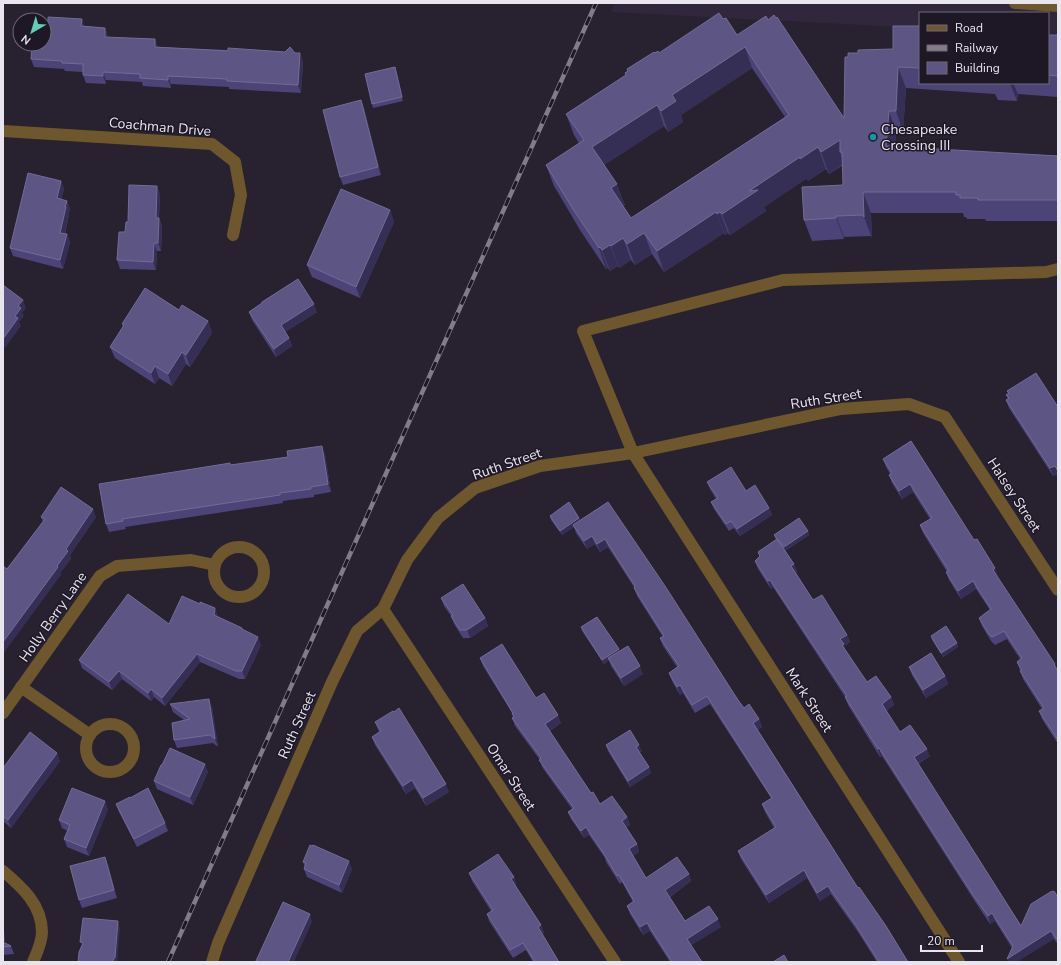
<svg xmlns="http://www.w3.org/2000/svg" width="1061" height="965" font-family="'Nunito Sans',sans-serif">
	<rect width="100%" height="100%" fill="#282130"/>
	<!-- built -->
	<polygon fill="#30273c" points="615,3 1058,3 1058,35 1048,34 1048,13 920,13 920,28 611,12"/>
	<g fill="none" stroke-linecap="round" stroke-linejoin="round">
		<!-- minor -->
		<g stroke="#6e572c" stroke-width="12">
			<polyline points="1015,3 1058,6"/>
			<polyline points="3,131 212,144 235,162 241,195 233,235"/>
			<circle cx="239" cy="572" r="25"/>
			<polyline points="383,609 615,962"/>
			<polyline points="21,687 90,735"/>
			<polyline points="3,713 100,576 117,566 191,560 215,565"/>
			<circle cx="110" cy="748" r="24"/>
			<path d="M3 871C22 887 42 905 42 932 42 942 37 953 33 962"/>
			<polyline points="212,962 218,943 332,682 357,631 383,609 407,560 438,518 475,488 540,466 633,453 841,409 909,404 945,417 1058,590"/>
			<polyline points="959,962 633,453 583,331 783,280 1046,272 1058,269"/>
		</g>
		<!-- rail casing -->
		<g stroke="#827c89" stroke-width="4.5">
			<polyline id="rail" points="168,962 596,3"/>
		</g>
		<!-- rail -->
		<use href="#rail" stroke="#1e1826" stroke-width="3" stroke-dasharray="9" stroke-linecap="butt"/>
	</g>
	<!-- wall -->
	<g fill="#4c4477" fill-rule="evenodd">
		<polygon points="82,19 84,26 105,28 108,37 158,47 295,53 303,61 301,93 229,89 229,87 171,84 171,88 143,86 142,82 106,80 106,84 86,83 83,75 83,72 65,71 64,69 34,67 31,59 48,32"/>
		<path d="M723 19 737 35 768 20 844 118 848 57 858 53 893 49 920 26V83H1048V35H1058V97L1018 94 1017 101 998 100 995 94 906 88 903 132H896L895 147 1058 156V221H986L985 219H967L966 217H964L963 213H871L872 238 871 236 844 237V239L812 241 804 220 843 185V165L829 174 826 169 808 181 807 178 764 207 766 211 730 235 728 233 725 235 724 233 664 272 652 254 635 265 631 260 619 268 618 266 610 271 608 268 606 269 580 230 554 186 546 165 579 143 574 135 566 114 626 75 625 73 628 71 627 69 655 53H659ZM752 68 785 117 631 218 623 206 625 205 604 165 664 126 668 132 683 122 681 115Z"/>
		<polygon points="395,67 403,101 373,108 372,104"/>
		<polygon points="361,100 364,108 381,175 343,185 340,177"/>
		<polygon points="61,181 64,189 61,199 67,201 70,209 69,213 69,215 65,234 67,234 70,242 63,269 13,256 10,248"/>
		<polygon points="157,186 160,195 159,218 162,226 161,251 157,251 156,270 120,269 117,260 125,232"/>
		<polygon points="390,210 394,222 360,298 312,277 307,265"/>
		<polygon points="262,302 317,312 285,332 289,338 292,346 276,357 252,320 249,312 262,304"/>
		<polygon points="179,310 208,321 212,333 190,367 186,364 172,386 159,378 155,384 115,358 110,347 123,327 122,324"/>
		<polygon points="1007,391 1058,407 1058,474 1053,476 1009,408 1006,400 1008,399 1006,395 1008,394"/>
		<polygon points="911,441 997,577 1055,664 1058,671 1058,744 1042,719 1039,711 1042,709 1023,679 1017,662 1020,659 1007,639 995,645 991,641 982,626 979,618 990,610 976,589 961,599 949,580 946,572 947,572 923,533 920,525 930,519 913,492 902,499 892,483 889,475 890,474 886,467 883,459"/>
		<polygon points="325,454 331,492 314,495 314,497 283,501 283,503 125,527 126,529 109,532 106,524 230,465"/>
		<polygon points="707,482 746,491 769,508 772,515 740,536 734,528 729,531 714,509 711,502 716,499 710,489"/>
		<polygon points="608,502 738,700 744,708 759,719 762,727 758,730 858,888 908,962 877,962 858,932 831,894 820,901 807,878 769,903 741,859 738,851 774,828 765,812 762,804 771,798 710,704 695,713 683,693 680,695 672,681 669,673 677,667 663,646 660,638 663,637 637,596 634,587 608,547 600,552 595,544 587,549 576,533 574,527 562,535 551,520 550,516 579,518 580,520"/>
		<polygon points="41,517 96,517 70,555 71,559 60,573 61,575 7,569 43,522"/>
		<polygon points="808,531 809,535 785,551 783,547 794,564 797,572 796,573 813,600 847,635 850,642 844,646 846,651 867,682 891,697 894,705 886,711 900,732 930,756 918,764 1021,926 1052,892 1058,897 1058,945 1054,939 1012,948 995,921 990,924 976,903 882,756 880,757 848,705 845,697 773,587 771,589 758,569 755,561 760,557 758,552 776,540 774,535"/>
		<polygon points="441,598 485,618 488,626 470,638 463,638 454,624 451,616 444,606"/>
		<polygon points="200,604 218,617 243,630 261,645 245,679 239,679 200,662 165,706 154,697 151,701 122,679 112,690 82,668 79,660 169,624"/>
		<polygon points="581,627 619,651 643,674 624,686 611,666 609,660 604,664 582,631"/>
		<polygon points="931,636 957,643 958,647 943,657 932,640"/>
		<polygon points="480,658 536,698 561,723 550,731 591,793 600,804 627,817 630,825 626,828 637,844 639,852 633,856 646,878 689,874 691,881 670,897 685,921 721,927 691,945 702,962 670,962 650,931 643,935 630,914 627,906 633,902 622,882 620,884 606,862 605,858 589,835 584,838 571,819 568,812 572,809 542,767 540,760 515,726 512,718 513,717 512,713 483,666"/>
		<polygon points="909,667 945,676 948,684 926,698 912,675"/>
		<polygon points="170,704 212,707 218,747 213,743 177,748 174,740 184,720 173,712"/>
		<polygon points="375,722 449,792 426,806 415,788 406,794 375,745 372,737 379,732"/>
		<polygon points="606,745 642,751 639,753 649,767 651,773 630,787 608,751"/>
		<polygon points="60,761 11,828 3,821 3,768"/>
		<polygon points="208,772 193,805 157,789 154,781"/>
		<polygon points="116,804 165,823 168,831 137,847 119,812"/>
		<polygon points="108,809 89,856 67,847 64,839 68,831 62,828 59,820"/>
		<polygon points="303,862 352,869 342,893 307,877 304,869 305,867"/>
		<polygon points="108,865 117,898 82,908 79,900"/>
		<polygon points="469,873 514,877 516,885 515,886 541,925 544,933 542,934 559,962 533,962 526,950 513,958 489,921 487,914 491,911 472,881"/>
		<polygon points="3,919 3,920 5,941 3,941"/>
		<polygon points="3,942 11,946 14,954 3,955"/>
	</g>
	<!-- shaded-wall -->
	<g fill="#362f55">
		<polygon points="82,19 84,27 81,26"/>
		<polygon points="105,28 108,36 108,45 105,37"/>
		<polygon points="155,39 158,47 158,55 155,47"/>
		<polygon points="745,47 752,68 681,115 683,122 668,132 661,111 672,95"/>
		<polygon points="300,53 303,61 301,93 298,85"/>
		<polygon points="898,67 906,88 903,132 896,111"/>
		<polygon points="103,72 106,80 106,84 103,76"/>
		<polygon points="168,76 171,84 171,88 168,80"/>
		<polygon points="1010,83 1013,83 1018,94 1017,101"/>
		<polygon points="361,100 364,108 381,175 378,167"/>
		<polygon points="657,105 664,126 600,168 592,147"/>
		<polygon points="889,111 896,132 894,167 886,146"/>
		<polygon points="840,140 842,152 840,152 844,163 829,174 821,152"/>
		<polygon points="818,147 826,169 808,181 807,178 764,207 766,211 730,235 722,214 749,191 800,157"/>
		<polygon points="61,181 64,189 60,206 57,198"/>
		<polygon points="617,184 625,205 619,209 611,188"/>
		<polygon points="157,186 160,195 158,226 156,218"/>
		<polygon points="863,192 871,213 872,238 864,217"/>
		<polygon points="67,201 70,209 69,213 69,215 63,241 60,233"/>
		<polygon points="390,210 394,222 360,298 356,287"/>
		<polygon points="716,212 724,233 664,272 657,251"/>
		<polygon points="720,212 728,233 725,235 717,214"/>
		<polygon points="836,216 844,237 844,239 836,218"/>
		<polygon points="159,218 162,226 161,251 158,243"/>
		<polygon points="644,233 652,254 635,265 627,244"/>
		<polygon points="67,234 70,242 63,269 60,260"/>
		<polygon points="623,238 631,260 619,268 611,246"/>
		<polygon points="154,243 157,251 156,270 153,262"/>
		<polygon points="610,245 618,266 610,271 602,250"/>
		<polygon points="600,247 608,268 606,269 599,248"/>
		<polygon points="23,300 26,308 22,313 24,316 19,322 21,326 5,348 3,342 3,339 15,316 18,306"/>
		<polygon points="314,304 317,312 284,333 281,325"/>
		<polygon points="208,321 212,333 190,367 186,355"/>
		<polygon points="289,338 292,346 276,357 274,349"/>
		<polygon points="182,352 186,364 172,386 168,374"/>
		<polygon points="155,366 159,378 155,384 151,373"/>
		<polygon points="322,446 325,454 331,492 328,484"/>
		<polygon points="1055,466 1058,473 1053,476 1050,468"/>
		<polygon points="910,484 913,492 902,499 899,491"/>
		<polygon points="769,508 772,515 740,536 737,529"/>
		<polygon points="93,509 96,517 70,555 71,559 60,573 61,575 3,654 3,642 57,566 66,549"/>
		<polygon points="579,518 581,522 573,525 574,527 562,535 560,531"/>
		<polygon points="808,531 809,535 785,551 784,547"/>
		<polygon points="592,536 595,544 587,549 584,541"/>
		<polygon points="605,539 608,547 600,552 597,544"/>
		<polygon points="794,564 797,572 794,574 791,566"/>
		<polygon points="995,568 998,576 996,578 993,570"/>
		<polygon points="770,580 773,587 771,589 768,581"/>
		<polygon points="973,581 976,589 961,599 958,591"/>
		<polygon points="215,608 218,616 217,623 214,615"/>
		<polygon points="485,618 488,626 470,638 467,630"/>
		<polygon points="847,635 850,642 844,646 846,652 845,653 840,639"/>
		<polygon points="258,637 261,645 245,679 242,671"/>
		<polygon points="957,643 958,647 943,657 941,653"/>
		<polygon points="619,649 620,653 608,658 609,660 604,664 602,660"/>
		<polygon points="197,654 200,662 165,706 162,698"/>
		<polygon points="640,666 643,674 624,686 621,678"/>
		<polygon points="119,671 122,679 112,690 109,682"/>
		<polygon points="945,676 948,684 926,698 923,690"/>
		<polygon points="680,685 683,693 680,695 677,687"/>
		<polygon points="151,689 154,697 151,701 148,693"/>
		<polygon points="891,697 894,705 885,712 882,704"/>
		<polygon points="209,699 212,707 218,747 215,739"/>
		<polygon points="558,715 561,723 548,732 545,724"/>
		<polygon points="759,719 762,727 756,731 753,723"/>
		<polygon points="639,745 642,751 638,754 636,747"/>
		<polygon points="879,748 882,756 880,757 878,749"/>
		<polygon points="927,749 930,756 916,764 914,757"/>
		<polygon points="57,753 60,761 11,828 8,820"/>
		<polygon points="205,764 208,772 193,805 190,797"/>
		<polygon points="649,767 651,773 630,787 628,781"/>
		<polygon points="412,780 415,788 406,794 403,786"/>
		<polygon points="446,784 449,792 426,806 423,798"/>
		<polygon points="105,801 108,809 89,856 86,848"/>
		<polygon points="627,817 630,825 625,829 622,821"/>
		<polygon points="586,827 589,835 584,838 581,831"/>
		<polygon points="637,844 639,852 632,857 629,849"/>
		<polygon points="105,857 108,865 117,898 114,890"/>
		<polygon points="349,861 352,869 342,893 339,885"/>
		<polygon points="804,870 807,878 769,903 766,895"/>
		<polygon points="689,874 691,881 668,898 665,890"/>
		<polygon points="514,877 516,885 514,887 511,879"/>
		<polygon points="828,886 831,894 820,901 817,893"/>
		<polygon points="992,913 995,921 990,924 988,916"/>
		<polygon points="310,914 312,922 294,962 288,962"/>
		<polygon points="3,919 3,920 5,941 3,934"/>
		<polygon points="718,919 721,927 690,946 687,939"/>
		<polygon points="118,921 120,928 117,962 112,962"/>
		<polygon points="647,923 650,931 643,935 640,927"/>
		<polygon points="541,925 544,933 541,935 538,927"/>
		<polygon points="1051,931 1054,939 1017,962 1008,962 1007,959"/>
	</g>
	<!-- building -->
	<g fill="#5d5584" stroke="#736c95" fill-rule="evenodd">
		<path d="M719 13 723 19 726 18 737 35 766 16 768 20 774 15 776 18 777 17 844 118 845 57H848V53H858V50L893 49V26H920V68L898 67 896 111H889L886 146 1058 156V200H978V198H960V195H956V192H863L864 217 863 215 836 216V218L804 220 802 187 843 185 842 152H840V140L821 152 818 147 800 159V157L749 191 758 190 722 214 720 212 717 214 716 212 657 251 644 233 627 244 623 238 611 246 610 245 602 250 600 247 599 248 573 209 546 165 584 140 566 114 626 75 625 73 628 71 627 69 654 52 655 53 658 51 659 53ZM745 47 789 115 631 218 611 188 617 184 592 147 657 105 661 111 676 101 672 95Z"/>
		<polygon points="48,17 82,19 81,26 105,28 105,37 155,39 155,47 228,51 228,48 285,52 290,47 295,53 300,53 298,85 227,81 227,79 168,76 168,80 140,78 140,74 103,72 103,76 83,75 83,64 62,63 62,61 31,59 32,44 44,44 44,32 48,32"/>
		<polygon points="1048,35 1058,35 1058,76 1048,75"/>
		<polygon points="395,67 402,97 372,104 365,74"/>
		<polygon points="361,100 378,167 340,177 323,110"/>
		<polygon points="28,173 61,181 57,198 67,201 65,207 66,207 60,233 67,234 60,260 10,248"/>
		<polygon points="129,185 157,186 156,218 159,218 158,243 154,243 153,262 117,260 119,232 125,232 126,222 128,222"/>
		<polygon points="341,189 390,210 356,287 307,265"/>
		<polygon points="298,279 314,304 281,325 289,338 274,349 249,312 262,303 262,302"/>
		<polygon points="3,285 23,300 18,306 21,308 15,316 18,318 3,339"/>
		<polygon points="145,288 179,310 182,305 208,321 186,355 182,352 168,374 155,366 151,373 110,347 124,325 122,324"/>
		<polygon points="1036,373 1058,407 1058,471 1055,466 1050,468 1006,400 1009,398 1006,395 1009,393 1007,391"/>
		<polygon points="911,441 974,540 977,539 995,568 993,570 1055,664 1054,665 1058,671 1058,740 1039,711 1044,708 1020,671 1022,670 1017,662 1022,658 1004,631 992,637 988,633 979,618 991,609 973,581 958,591 946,572 949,571 920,525 932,518 910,484 899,491 889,475 892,473 883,459"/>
		<polygon points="322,446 328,484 311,487 311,489 280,493 280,495 122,519 123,521 106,524 99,484 218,465 230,463 230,465 288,457 287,451"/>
		<polygon points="731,467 746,491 755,485 769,508 737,529 731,521 726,524 711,502 718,498 707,482"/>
		<polygon points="61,487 93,509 66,549 68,551 57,566 58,567 3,642 3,566 7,569 45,519 41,517"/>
		<polygon points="569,502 579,518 560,531 550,516"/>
		<polygon points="608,502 665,586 738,700 744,708 749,704 759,719 753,723 858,888 859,887 886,926 908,962 879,962 855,924 828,886 817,893 804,870 766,895 738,851 776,827 762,804 772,798 707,696 692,705 680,685 677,687 669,673 679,666 660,638 664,636 634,588 635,586 605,539 597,544 592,536 584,541 573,525"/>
		<polygon points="799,518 808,531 784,547 774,535"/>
		<polygon points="777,539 794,564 791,566 813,600 822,595 847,635 840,639 844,644 842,645 867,682 876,676 891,697 882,704 900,732 910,725 927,749 914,757 1021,926 1031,904 1052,891 1052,892 1054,891 1058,897 1058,941 1051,931 1007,959 1013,946 992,913 988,916 973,895 879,748 878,749 845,697 847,696 770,580 768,581 755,561 760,556 758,552"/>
		<polygon points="463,584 485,618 467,630 460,630 451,616 453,615 441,598"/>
		<polygon points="128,594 169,624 182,596 200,604 200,602 215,608 214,615 242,628 242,629 258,637 242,671 236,671 197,654 162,698 151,689 148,693 119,671 109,682 79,660"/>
		<polygon points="597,617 619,649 602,660 581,627"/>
		<polygon points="946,626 957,643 941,653 931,636"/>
		<polygon points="502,644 536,698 544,693 558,715 545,724 591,793 593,792 600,804 612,796 627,817 622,821 637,844 629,849 646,878 677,857 689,874 665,890 685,921 709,906 718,919 687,939 702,962 672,962 647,923 640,927 627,906 634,901 619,875 617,876 604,854 586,827 581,831 568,812 574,808 539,760 541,758 512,718 514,717 512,713 513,713 480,658"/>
		<polygon points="628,646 640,666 621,678 608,658"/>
		<polygon points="931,653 945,676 923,690 909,667"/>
		<polygon points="209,699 215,739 210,735 174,740 172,723 190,719 170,704"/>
		<polygon points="399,708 446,784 423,798 412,780 403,786 372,737 381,731 375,722 393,711 394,712"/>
		<polygon points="630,730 639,745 636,747 649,767 628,781 606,745"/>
		<polygon points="30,732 57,753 8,820 3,816 3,768"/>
		<polygon points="170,748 205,764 190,797 154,781 161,765 162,765"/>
		<polygon points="72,788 105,801 86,848 64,839 70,825 59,820"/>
		<polygon points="148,788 165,823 134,839 116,804 130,797 130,798"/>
		<polygon points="310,845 312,846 313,845 349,861 339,885 304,869 306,863 303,862"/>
		<polygon points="498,854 514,877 511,879 541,925 538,927 559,962 535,962 523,943 510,950 487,914 493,910 469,873"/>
		<polygon points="105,857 114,890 79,900 70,866"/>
		<polygon points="283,902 310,914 288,962 259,962 256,961"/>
		<polygon points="83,918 118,921 115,957 112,962 78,962 79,952 83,943 80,942"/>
		<polygon points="3,942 11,946 3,947"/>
		<polygon points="784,955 788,962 773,962"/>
	</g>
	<!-- markers -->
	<circle fill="#0f9aa8" stroke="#1e1826" stroke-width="1.5" cx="873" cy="137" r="4"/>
	<g text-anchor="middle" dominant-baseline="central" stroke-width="3" stroke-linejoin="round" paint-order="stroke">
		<!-- street labels -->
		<g font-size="14" fill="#e9e5ef" stroke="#1e1826">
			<text transform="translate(160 127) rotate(5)">Coachman Drive</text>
			<text transform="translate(826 399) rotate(-9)">Ruth Street</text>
			<text transform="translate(507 464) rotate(-19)">Ruth Street</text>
			<text transform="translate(1014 495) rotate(57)">Halsey Street</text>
			<text transform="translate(53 617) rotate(-55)">Holly Berry Lane</text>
			<text transform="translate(809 700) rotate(57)">Mark Street</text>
			<text transform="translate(297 725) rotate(-66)">Ruth Street</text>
			<text transform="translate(511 777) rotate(57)">Omar Street</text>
		</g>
		<!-- poi labels -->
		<g font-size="14" fill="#e9e5ef" stroke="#1e1826" text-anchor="start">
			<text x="881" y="129">Chesapeake<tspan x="881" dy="16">Crossing III</tspan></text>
		</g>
	</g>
	<!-- border -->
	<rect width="1061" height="965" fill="none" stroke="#e9e5ef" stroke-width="8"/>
	<!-- legend -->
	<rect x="919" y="12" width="130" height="72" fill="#1e1826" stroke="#6f6a76"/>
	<rect x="927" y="25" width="20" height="6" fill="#6e572c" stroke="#6f6a76"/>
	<text x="955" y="32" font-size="12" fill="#e9e5ef">Road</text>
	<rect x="927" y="45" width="20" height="6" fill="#827c89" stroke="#6f6a76"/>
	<text x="955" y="52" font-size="12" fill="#e9e5ef">Railway</text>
	<rect x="927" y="62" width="20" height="12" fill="#5d5584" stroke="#6f6a76"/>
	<text x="955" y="72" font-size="12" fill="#e9e5ef">Building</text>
	<!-- north arrow -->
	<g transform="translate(32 32) rotate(218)"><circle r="19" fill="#1e1826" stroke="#6f6a76"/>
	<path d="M0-3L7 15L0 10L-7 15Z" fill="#5eceb7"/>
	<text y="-6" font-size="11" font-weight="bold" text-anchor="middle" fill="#e9e5ef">N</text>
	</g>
	<!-- scale -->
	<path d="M921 945v6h61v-6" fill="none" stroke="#e9e5ef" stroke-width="2"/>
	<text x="927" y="945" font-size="12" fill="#e9e5ef" stroke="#1e1826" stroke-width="3" paint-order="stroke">20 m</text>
</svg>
